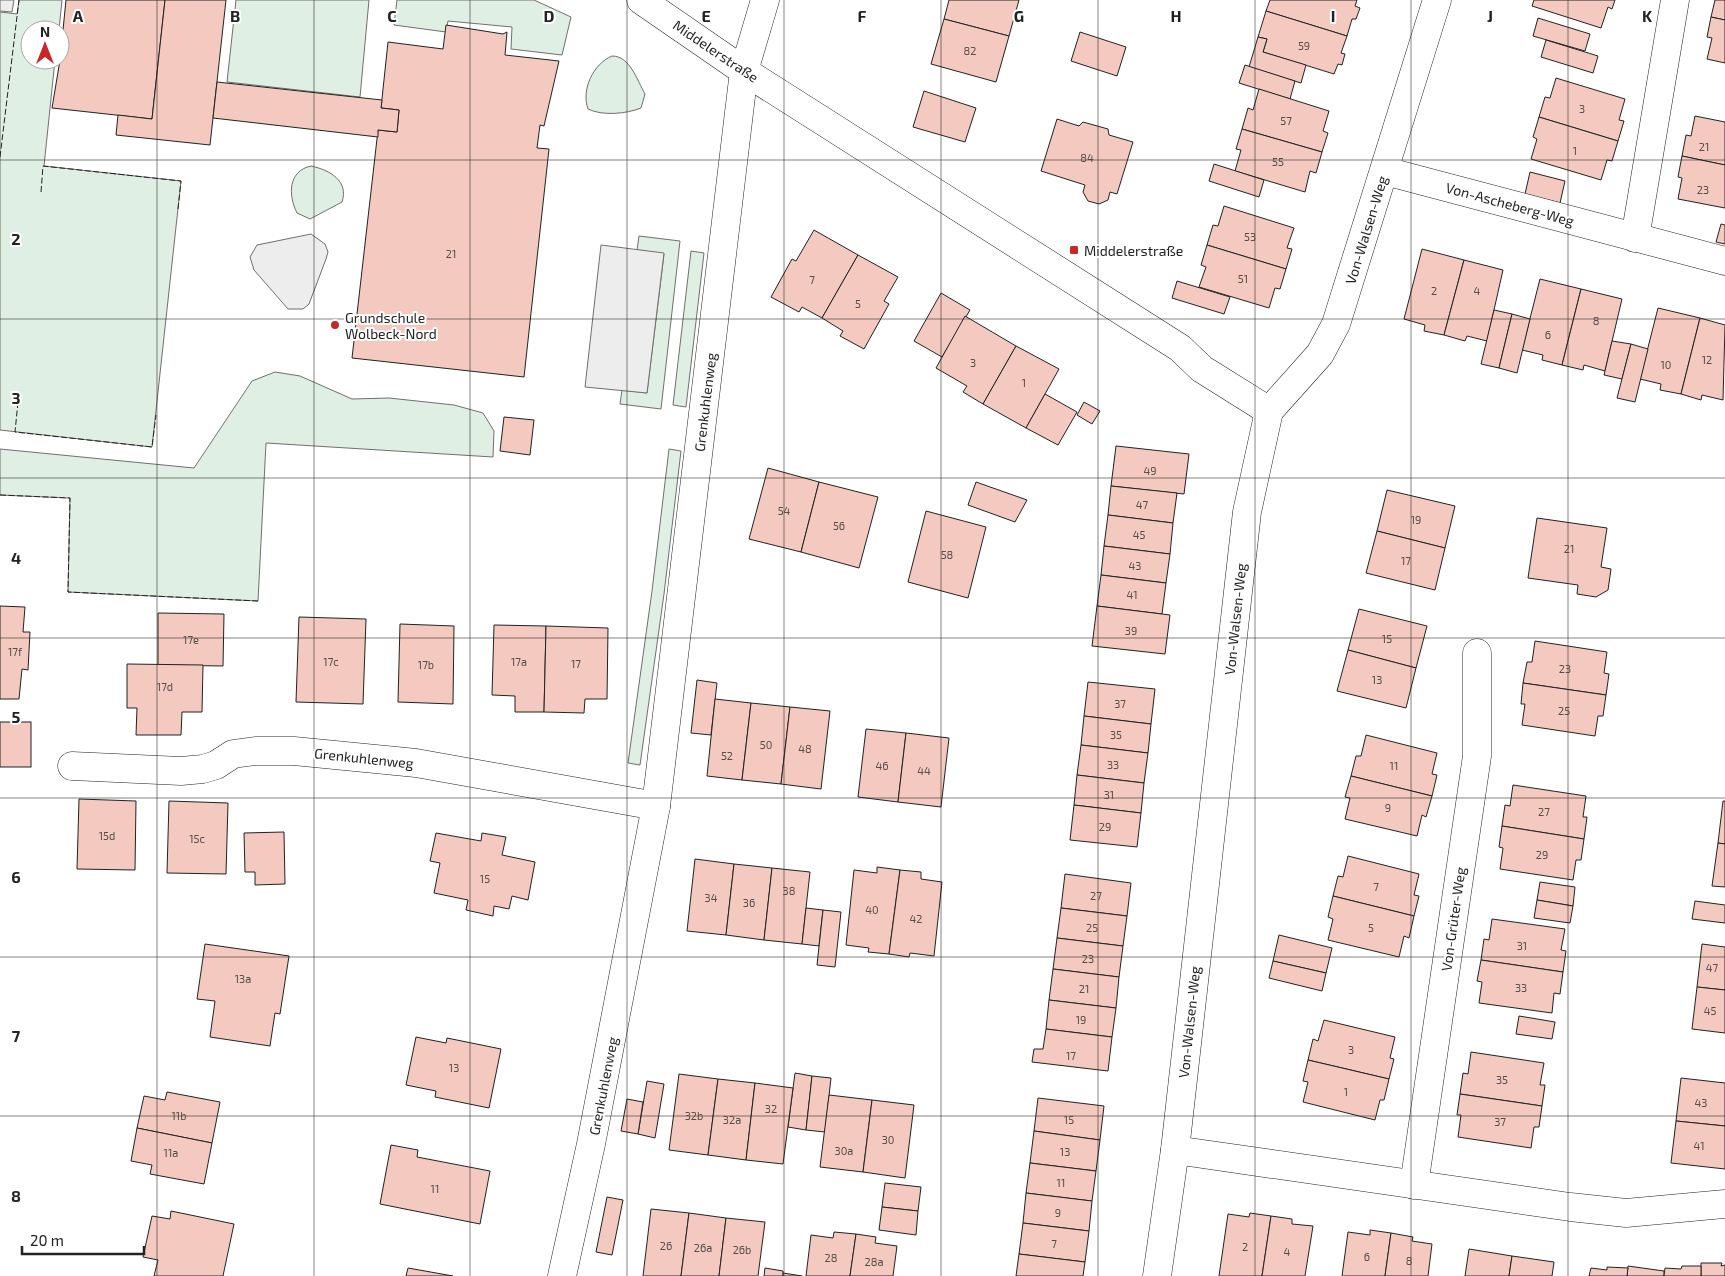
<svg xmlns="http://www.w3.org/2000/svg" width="1725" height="1276" font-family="'Exo 2',sans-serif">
	<rect width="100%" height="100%" fill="#fff"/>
	<!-- green -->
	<g fill="#e0efe3" stroke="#6f6f6f">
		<polygon points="19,0 62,0 59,30 30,30 30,60 55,60 44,166 181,181 152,447 0,430 0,12 17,14"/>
		<polygon points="236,0 369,0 360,97 227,82"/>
		<polygon points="397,0 534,0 571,17 562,55 511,49 512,27 448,21 446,32 394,25"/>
		<path d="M612 56C630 56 637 80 645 94L641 108C626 114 602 116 588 109 581 90 593 64 612 56Z"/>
		<path d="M311 166C330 170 349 181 342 202L310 219 297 213C288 195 288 171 311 166Z"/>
		<polygon points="639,236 680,241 661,409 620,404 622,390 647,393 664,254 637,250"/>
		<polygon points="691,251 704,253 686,407 673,405"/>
		<polygon points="275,372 300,376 352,399 389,398 454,405 483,413 494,431 493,457 266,443 258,601 68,592 70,498 0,495 0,449 194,468 252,381"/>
		<polygon points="669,449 681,451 664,594 640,765 628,763 652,591"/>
	</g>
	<!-- parking -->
	<g fill="#ededed" stroke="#6f6f6f">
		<polygon points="0,0 14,0 12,12 0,11"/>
		<polygon points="311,234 325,244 328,252 326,259 309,304 303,309 288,309 254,270 250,257 257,245"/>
		<polygon points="601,245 664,253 647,393 585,387"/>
	</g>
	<!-- building -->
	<g fill="#f3c9c0" stroke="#222">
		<polygon points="66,0 165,0 152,119 52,108 60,60"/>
		<polygon points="165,0 226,0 210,145 116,135 118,115 152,119"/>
		<polygon points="949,0 1019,0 1009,36 944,19"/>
		<polygon points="1270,0 1357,0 1355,6 1360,8 1356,19 1352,19 1347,36 1266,11"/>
		<polygon points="1534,0 1615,0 1612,9 1608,7 1601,28 1532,6"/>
		<polygon points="1715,0 1725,0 1725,20 1711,17"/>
		<polygon points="1266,11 1347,36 1341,53 1345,54 1342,65 1338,64 1334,74 1263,52 1267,39 1258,37"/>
		<polygon points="1711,17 1725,20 1725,63 1707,59 1712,38 1707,37"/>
		<polygon points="1538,18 1590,34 1585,51 1533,36"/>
		<polygon points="944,19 1009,36 996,82 931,64"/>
		<polygon points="446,25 503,34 507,32 505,55 559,61 544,126 540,125 537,148 549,149 524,377 352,358 378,130 397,132 399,110 381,108 388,42 443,49"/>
		<polygon points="1080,32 1126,47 1117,76 1071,61"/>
		<polygon points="1258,37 1267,39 1263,52 1306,65 1301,83 1249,67"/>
		<polygon points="1546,40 1598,56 1593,73 1541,57"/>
		<polygon points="1245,65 1295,81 1290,99 1239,83"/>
		<polygon points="1556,78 1625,99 1619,120 1624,121 1618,141 1539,117 1545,97 1550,98"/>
		<polygon points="217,82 382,100 381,108 399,110 397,132 378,130 378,137 213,118"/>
		<polygon points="1259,89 1329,111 1323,131 1328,133 1322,152 1242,129 1248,108 1253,110"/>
		<polygon points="924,91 976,108 965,142 913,127"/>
		<polygon points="1695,116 1725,122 1725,165 1682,156 1686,135 1691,136"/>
		<polygon points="1539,117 1618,141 1612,161 1607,160 1601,180 1531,159 1537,139 1533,137"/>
		<polygon points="1057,119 1079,126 1083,122 1108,129 1109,135 1133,142 1117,194 1110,192 1108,200 1099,204 1088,201 1083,192 1085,185 1041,171"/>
		<polygon points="1242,129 1322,152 1316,173 1310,171 1305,192 1235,171 1241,150 1236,149"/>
		<polygon points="1682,156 1725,165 1725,208 1678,199 1682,178 1678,177"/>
		<polygon points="1214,164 1264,180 1259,197 1209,181"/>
		<polygon points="1530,172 1565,181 1560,203 1525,194"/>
		<polygon points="1224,206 1294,228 1287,248 1292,249 1286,269 1207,245 1213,225 1218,226"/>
		<polygon points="1721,224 1725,225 1725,244 1716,242"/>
		<polygon points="814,230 858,255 822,318 802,307 799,312 771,297 792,259 796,261"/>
		<polygon points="1207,245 1286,269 1280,289 1275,288 1269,308 1199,287 1206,267 1201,265"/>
		<polygon points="1422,249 1464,260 1444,335 1424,331 1425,325 1404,319"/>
		<polygon points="858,255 898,277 884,301 889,304 864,349 840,336 843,331 822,318"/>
		<polygon points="1464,260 1503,270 1487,341 1467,336 1465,341 1444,335"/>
		<polygon points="1540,279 1581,289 1562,365 1542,360 1543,355 1522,350"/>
		<polygon points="1177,281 1230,297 1224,314 1172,298"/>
		<polygon points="1581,289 1622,299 1605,371 1584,365 1583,370 1562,365"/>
		<polygon points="941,293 970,310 942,357 914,341"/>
		<polygon points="1658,308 1700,318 1681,394 1660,390 1661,384 1640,379"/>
		<polygon points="1494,310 1512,314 1499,368 1481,364"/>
		<polygon points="1512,314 1530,319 1517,373 1499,368"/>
		<polygon points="965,316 1016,346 983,404 963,392 967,386 936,368"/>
		<polygon points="1700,318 1725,325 1723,400 1702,395 1701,400 1681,394"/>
		<polygon points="1612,341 1631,344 1622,379 1604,375"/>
		<polygon points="1631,344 1648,349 1635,402 1617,398"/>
		<polygon points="1016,346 1059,369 1026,428 983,404"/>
		<polygon points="1045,394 1077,412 1058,445 1026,428"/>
		<polygon points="1084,402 1100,411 1092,424 1077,415"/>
		<polygon points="504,417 534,420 530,455 500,451"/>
		<polygon points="1116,446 1189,454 1184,494 1111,486"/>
		<polygon points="768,468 819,482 801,552 749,539"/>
		<polygon points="819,482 878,497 859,568 801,552"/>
		<polygon points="976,482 1027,500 1015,522 968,505"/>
		<polygon points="1111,486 1177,493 1173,523 1108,515"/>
		<polygon points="1387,490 1455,506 1445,548 1377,531"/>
		<polygon points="926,511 986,527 968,598 908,582"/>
		<polygon points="1108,515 1173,523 1170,554 1104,546"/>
		<polygon points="1537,518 1607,528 1601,567 1611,569 1608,590 1596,597 1577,594 1578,585 1528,578"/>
		<polygon points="1377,531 1445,548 1435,590 1366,573"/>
		<polygon points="1104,546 1170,554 1166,583 1101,575"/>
		<polygon points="1101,575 1166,583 1162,614 1097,606"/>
		<polygon points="0,606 25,607 23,632 30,632 28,670 22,669 19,699 0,699"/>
		<polygon points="1097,606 1170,615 1165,654 1092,646"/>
		<polygon points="1359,609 1427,626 1416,668 1348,650"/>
		<polygon points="158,613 224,614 223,666 158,665"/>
		<polygon points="299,617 366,619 363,704 296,702"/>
		<polygon points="400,624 454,626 453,704 398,702"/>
		<polygon points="494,625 546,626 544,712 515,712 515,696 492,695"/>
		<polygon points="546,626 608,628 607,699 585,699 584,713 544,712"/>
		<polygon points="1535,641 1607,652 1604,673 1609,674 1606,695 1523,683 1527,662 1532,662"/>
		<polygon points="1348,650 1416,668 1406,708 1337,691"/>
		<polygon points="127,664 203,665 202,712 182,712 181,735 136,735 137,708 127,708"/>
		<polygon points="697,680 717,683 711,735 691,733"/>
		<polygon points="1088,682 1155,689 1151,724 1084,716"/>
		<polygon points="1523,683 1606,695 1603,716 1598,716 1595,736 1522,725 1525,704 1521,704"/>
		<polygon points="715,699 751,703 742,780 707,776"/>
		<polygon points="751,703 790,707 781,784 742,780"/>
		<polygon points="790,707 830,711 821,789 781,784"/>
		<polygon points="1084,716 1151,724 1148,753 1081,745"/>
		<rect x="0" y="722" width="31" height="45"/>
		<polygon points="866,729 906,733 898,802 858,797"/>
		<polygon points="906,733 949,738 941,807 898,802"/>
		<polygon points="1366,735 1437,753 1432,774 1437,775 1432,796 1351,776 1356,756 1361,756"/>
		<polygon points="1081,745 1148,753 1144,783 1077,775"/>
		<polygon points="1077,775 1144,783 1141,813 1074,805"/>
		<polygon points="1351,776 1432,796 1426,817 1422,815 1417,836 1345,819 1350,798 1345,797"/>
		<polygon points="1513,785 1586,796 1583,817 1587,817 1584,839 1502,826 1505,805 1510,806"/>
		<polygon points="79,799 136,801 135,870 77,869"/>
		<polygon points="169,801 228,803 226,874 167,873"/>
		<polygon points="1723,801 1725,801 1725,844 1718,843"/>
		<polygon points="1074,805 1141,813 1137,847 1070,840"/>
		<polygon points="1502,826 1584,839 1581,860 1576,860 1573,880 1500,869 1503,848 1499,847"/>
		<polygon points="284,832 285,884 255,885 255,872 245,872 244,833"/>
		<polygon points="436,833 481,841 482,833 506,837 502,855 535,862 528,900 512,896 509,909 494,906 493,916 466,910 468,900 434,893 440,863 430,861"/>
		<polygon points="1718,843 1725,844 1725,887 1712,886"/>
		<polygon points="1348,856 1419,874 1414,895 1419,896 1414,916 1333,896 1338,876 1343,877"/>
		<polygon points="695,859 734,864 726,935 687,931"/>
		<polygon points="734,864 772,868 764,940 726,935"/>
		<polygon points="877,867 900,870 889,954 868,952 869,948 846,945 854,870 877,873"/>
		<polygon points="772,868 810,872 802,944 764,940"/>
		<polygon points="900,870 921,872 921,879 942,882 934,956 910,953 909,957 889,954"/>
		<polygon points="1065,874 1131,883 1127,916 1061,908"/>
		<polygon points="1540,882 1575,887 1573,906 1537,900"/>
		<polygon points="1333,896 1414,916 1409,938 1404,936 1399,957 1328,940 1333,919 1328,917"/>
		<polygon points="1537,900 1573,906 1570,923 1534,918"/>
		<polygon points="1695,901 1725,905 1725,923 1692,919"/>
		<polygon points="806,908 823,910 819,946 802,944"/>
		<polygon points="1061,908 1127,916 1123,946 1057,938"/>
		<polygon points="823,910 841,912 835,967 817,965"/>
		<polygon points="1492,919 1565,929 1561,950 1566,951 1563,972 1481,960 1484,939 1489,940"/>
		<polygon points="1279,935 1332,948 1326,973 1273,961"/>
		<polygon points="1057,938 1123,946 1119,977 1053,969"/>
		<polygon points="205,944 289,956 280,1014 275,1013 270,1046 210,1037 215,1001 197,999"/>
		<polygon points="1702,944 1725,947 1725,990 1697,987"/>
		<polygon points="1481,960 1563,972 1560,994 1554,993 1552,1013 1479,1003 1482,982 1477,981"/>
		<polygon points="1273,961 1326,973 1322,991 1269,978"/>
		<polygon points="1053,969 1119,977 1116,1008 1049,1000"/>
		<polygon points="1697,987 1725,990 1725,1033 1692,1029"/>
		<polygon points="1049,1000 1116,1008 1112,1037 1046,1029"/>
		<polygon points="1519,1016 1555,1022 1552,1039 1516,1034"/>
		<polygon points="1324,1020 1395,1037 1390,1058 1394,1059 1389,1079 1308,1060 1313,1039 1318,1041"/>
		<polygon points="1046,1029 1112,1037 1108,1071 1032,1062 1034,1049 1043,1049"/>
		<polygon points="416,1037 446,1043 447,1038 501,1049 489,1108 435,1097 436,1091 406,1085"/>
		<polygon points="1471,1052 1544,1063 1540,1085 1545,1085 1542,1106 1460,1094 1463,1073 1468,1074"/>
		<polygon points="1308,1060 1389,1079 1384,1100 1380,1100 1375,1120 1303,1102 1308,1082 1303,1081"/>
		<polygon points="795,1073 812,1076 806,1130 788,1127"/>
		<polygon points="679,1074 718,1079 708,1155 669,1150"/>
		<polygon points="812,1076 831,1078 825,1132 806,1130"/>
		<polygon points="1681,1078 1725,1083 1725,1126 1676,1121"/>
		<polygon points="718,1079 755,1083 746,1160 708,1155"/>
		<polygon points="647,1081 664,1084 655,1138 638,1134"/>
		<polygon points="755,1083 793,1088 783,1164 746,1160"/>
		<polygon points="167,1092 220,1102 212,1143 137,1128 144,1096 165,1100"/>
		<polygon points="1460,1094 1542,1106 1539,1127 1534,1127 1531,1148 1458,1137 1461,1115 1457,1115"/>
		<polygon points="829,1095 872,1100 863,1172 820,1167"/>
		<polygon points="1038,1098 1104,1106 1100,1140 1034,1131"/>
		<polygon points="627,1099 643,1102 638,1134 621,1131"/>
		<polygon points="872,1100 914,1105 905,1178 863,1172"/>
		<polygon points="1676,1121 1725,1126 1725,1169 1671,1163"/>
		<polygon points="137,1128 212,1143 204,1184 150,1174 152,1165 131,1161"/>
		<polygon points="1034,1131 1100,1140 1096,1171 1030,1163"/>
		<polygon points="391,1145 418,1150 417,1157 490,1171 480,1224 380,1204"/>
		<polygon points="1030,1163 1096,1171 1092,1201 1026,1193"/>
		<polygon points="885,1183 921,1187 918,1211 882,1207"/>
		<polygon points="1026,1193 1092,1201 1089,1231 1023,1223"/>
		<polygon points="607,1197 623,1200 612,1255 596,1252"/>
		<polygon points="882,1207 918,1211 916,1235 879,1230"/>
		<polygon points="651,1209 689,1213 681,1276 643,1276"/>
		<polygon points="171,1211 234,1224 223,1276 154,1276 158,1260 143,1257 152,1216 170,1219"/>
		<polygon points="689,1213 726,1218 719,1276 681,1276"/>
		<polygon points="1250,1213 1271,1216 1262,1276 1219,1276 1228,1214 1249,1217"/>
		<polygon points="1271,1216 1292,1219 1292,1224 1313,1226 1305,1276 1262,1276"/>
		<polygon points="726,1218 765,1222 758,1276 719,1276"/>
		<polygon points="1023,1223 1089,1231 1085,1262 1019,1254"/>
		<polygon points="1370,1230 1391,1233 1385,1276 1342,1276 1348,1232 1370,1235"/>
		<polygon points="834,1232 856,1234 850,1276 806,1276 811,1235 833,1238"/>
		<polygon points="1391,1233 1413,1237 1412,1241 1432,1244 1428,1276 1385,1276"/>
		<polygon points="856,1234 876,1237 875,1243 897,1246 893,1276 850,1276"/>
		<polygon points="1469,1249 1512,1256 1509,1276 1465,1276"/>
		<polygon points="1019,1254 1085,1262 1083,1276 1016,1276"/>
		<polygon points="1512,1256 1554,1262 1552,1276 1509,1276"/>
		<polygon points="1701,1263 1722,1263 1721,1266 1725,1265 1725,1276 1701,1276"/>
		<polygon points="1628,1266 1664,1271 1664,1276 1627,1276"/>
		<polygon points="1682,1266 1701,1266 1701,1276 1664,1276 1665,1268 1681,1269"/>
		<polygon points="1607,1267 1628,1268 1627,1276 1589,1276 1591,1268 1607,1270"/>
		<polygon points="408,1268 453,1276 406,1276"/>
		<polygon points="765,1268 783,1271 783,1276 764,1276"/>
		<polygon points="783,1273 802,1276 783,1276"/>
	</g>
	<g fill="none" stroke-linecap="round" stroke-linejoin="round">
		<!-- minor casing -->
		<g stroke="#222" stroke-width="29">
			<g id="minor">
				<polyline points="641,0 744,71 1180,348 1202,369 1269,411"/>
				<polyline points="1385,171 1725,261"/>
				<polyline points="1635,238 1675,0"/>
				<polyline points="72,766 181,771 203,769 216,765 233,754 255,751 294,751 416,763 656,806"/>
				<polyline points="1175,1150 1570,1207 1626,1213 1725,1204"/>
				<polyline points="1414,1185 1477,756 1477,653"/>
				<polyline points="562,1276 591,1144 656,806 744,71 765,0"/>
				<polyline points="1157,1276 1175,1150 1247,512 1269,411 1320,354 1336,324 1437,0"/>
			</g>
		</g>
		<!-- minor -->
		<use href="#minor" stroke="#fff" stroke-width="28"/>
		<!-- fence -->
		<g stroke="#222" stroke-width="1" stroke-dasharray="6 2.5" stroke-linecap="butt">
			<polyline points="0,157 19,0"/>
			<polyline points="41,192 43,166 181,181 178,209"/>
			<polyline points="18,402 15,432 152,447 156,415"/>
			<polyline points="0,495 70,498 68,592 258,601"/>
		</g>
	</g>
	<!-- grid -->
	<path fill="none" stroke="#222" stroke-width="1" stroke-opacity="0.55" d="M157 0V1276M314 0V1276M470 0V1276M627 0V1276M784 0V1276M941 0V1276M1098 0V1276M1255 0V1276M1411 0V1276M1568 0V1276M0 160H1725M0 319H1725M0 478H1725M0 638H1725M0 798H1725M0 957H1725M0 1116H1725"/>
	<!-- markers -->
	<g fill="#c62828" stroke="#fff" stroke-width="2">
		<rect x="1069" y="245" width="10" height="10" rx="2.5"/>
		<circle cx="335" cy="325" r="5"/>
	</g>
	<g text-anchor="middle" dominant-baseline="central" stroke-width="4" stroke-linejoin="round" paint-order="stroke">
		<!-- number labels -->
		<g font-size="11" fill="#564c4a">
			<text x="1304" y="45">59</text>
			<text x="970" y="50">82</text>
			<text x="1582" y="108">3</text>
			<text x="1286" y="120">57</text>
			<text x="1704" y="146">21</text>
			<text x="1575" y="150">1</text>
			<text x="1087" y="157">84</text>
			<text x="1278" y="161">55</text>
			<text x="1703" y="189">23</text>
			<text x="1250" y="236">53</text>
			<text x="451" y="253">21</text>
			<text x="1243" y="278">51</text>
			<text x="812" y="279">7</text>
			<text x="1434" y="290">2</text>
			<text x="1477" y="290">4</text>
			<text x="858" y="303">5</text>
			<text x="1596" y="320">8</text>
			<text x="1548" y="334">6</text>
			<text x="1707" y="359">12</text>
			<text x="973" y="362">3</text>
			<text x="1666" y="364">10</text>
			<text x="1024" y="382">1</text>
			<text x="1150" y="470">49</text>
			<text x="1142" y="504">47</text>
			<text x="784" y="510">54</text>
			<text x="1416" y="519">19</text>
			<text x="839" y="525">56</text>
			<text x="1139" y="534">45</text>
			<text x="1569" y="548">21</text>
			<text x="947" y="554">58</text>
			<text x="1406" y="560">17</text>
			<text x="1135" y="565">43</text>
			<text x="1132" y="594">41</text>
			<text x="1131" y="630">39</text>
			<text x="1387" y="638">15</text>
			<text x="191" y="639">17e</text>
			<text x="15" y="651">17f</text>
			<text x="331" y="661">17c</text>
			<text x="519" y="661">17a</text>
			<text x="576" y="663">17</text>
			<text x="426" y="664">17b</text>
			<text x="1565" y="668">23</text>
			<text x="1377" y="679">13</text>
			<text x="165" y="686">17d</text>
			<text x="1120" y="703">37</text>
			<text x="1564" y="710">25</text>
			<text x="1116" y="734">35</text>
			<text x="766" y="744">50</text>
			<text x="805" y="748">48</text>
			<text x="727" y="755">52</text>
			<text x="1113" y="764">33</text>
			<text x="882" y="765">46</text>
			<text x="1394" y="765">11</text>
			<text x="924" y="770">44</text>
			<text x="1109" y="794">31</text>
			<text x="1388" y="807">9</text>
			<text x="1544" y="811">27</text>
			<text x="1105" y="826">29</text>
			<text x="107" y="835">15d</text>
			<text x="197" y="838">15c</text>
			<text x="1542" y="854">29</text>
			<text x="485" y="878">15</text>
			<text x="1376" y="886">7</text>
			<text x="789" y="890">38</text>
			<text x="1096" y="895">27</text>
			<text x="711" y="897">34</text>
			<text x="749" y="902">36</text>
			<text x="872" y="909">40</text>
			<text x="916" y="918">42</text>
			<text x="1092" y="927">25</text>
			<text x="1371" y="927">5</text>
			<text x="1522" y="945">31</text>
			<text x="1088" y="958">23</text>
			<text x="1712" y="967">47</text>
			<text x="243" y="978">13a</text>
			<text x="1521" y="987">33</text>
			<text x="1084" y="988">21</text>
			<text x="1710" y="1010">45</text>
			<text x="1081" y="1019">19</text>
			<text x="1351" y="1049">3</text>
			<text x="1071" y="1055">17</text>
			<text x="454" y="1067">13</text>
			<text x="1502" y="1079">35</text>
			<text x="1346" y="1091">1</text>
			<text x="1701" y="1102">43</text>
			<text x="771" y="1108">32</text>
			<text x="179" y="1115">11b</text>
			<text x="694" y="1115">32b</text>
			<text x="732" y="1119">32a</text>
			<text x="1069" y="1119">15</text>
			<text x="1500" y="1121">37</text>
			<text x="888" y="1139">30</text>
			<text x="1699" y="1145">41</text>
			<text x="844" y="1150">30a</text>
			<text x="1065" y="1151">13</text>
			<text x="171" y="1152">11a</text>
			<text x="1061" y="1182">11</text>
			<text x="435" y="1188">11</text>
			<text x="1058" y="1212">9</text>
			<text x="1054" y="1243">7</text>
			<text x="666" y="1245">26</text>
			<text x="1245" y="1246">2</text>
			<text x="703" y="1247">26a</text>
			<text x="742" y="1249">26b</text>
			<text x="1287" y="1251">4</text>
			<text x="1367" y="1256">6</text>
			<text x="831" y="1257">28</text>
			<text x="1409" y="1260">8</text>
			<text x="874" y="1261">28a</text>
		</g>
		<!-- street labels -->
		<g font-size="14" fill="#222" stroke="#fff">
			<text transform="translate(716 51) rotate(34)">Middelerstraße</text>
			<text transform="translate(1510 204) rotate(15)">Von-Ascheberg-Weg</text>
			<text transform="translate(1366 230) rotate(-73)">Von-Walsen-Weg</text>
			<text transform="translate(705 402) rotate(-83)">Grenkuhlenweg</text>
			<text transform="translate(1235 619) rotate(-84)">Von-Walsen-Weg</text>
			<text transform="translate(364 758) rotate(6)">Grenkuhlenweg</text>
			<text transform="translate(1453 919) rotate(-82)">Von-Grüter-Weg</text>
			<text transform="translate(1189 1022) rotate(-84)">Von-Walsen-Weg</text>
			<text transform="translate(603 1086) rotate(-79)">Grenkuhlenweg</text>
		</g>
		<!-- poi labels -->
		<g font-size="14" fill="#222" stroke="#fff" text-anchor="start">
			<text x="1084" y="250">Middelerstraße</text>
			<text x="345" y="317">Grundschule<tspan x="345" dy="16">Wolbeck-Nord</tspan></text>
		</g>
	</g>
	<g font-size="16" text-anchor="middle" font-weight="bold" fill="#222" stroke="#fff" stroke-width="4" stroke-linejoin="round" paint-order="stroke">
		<text x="78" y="22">A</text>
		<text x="235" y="22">B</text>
		<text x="392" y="22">C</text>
		<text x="549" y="22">D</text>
		<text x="706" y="22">E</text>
		<text x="862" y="22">F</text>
		<text x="1019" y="22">G</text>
		<text x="1176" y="22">H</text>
		<text x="1333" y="22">I</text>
		<text x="1490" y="22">J</text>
		<text x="1647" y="22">K</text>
		<text x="16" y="245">2</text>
		<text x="16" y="404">3</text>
		<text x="16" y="564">4</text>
		<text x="16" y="723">5</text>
		<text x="16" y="883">6</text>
		<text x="16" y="1042">7</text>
		<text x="16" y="1202">8</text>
	</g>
	<!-- north arrow -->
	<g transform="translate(45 45)"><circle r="24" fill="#ffffff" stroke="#a7a7a7"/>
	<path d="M0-4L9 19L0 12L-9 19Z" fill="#c62828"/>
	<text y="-8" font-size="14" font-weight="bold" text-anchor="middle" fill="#222222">N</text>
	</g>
	<!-- scale -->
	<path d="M22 1246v8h122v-8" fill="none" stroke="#222222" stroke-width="2.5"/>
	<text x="30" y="1246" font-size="15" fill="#222222" stroke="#ffffff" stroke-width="4" paint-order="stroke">20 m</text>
</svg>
